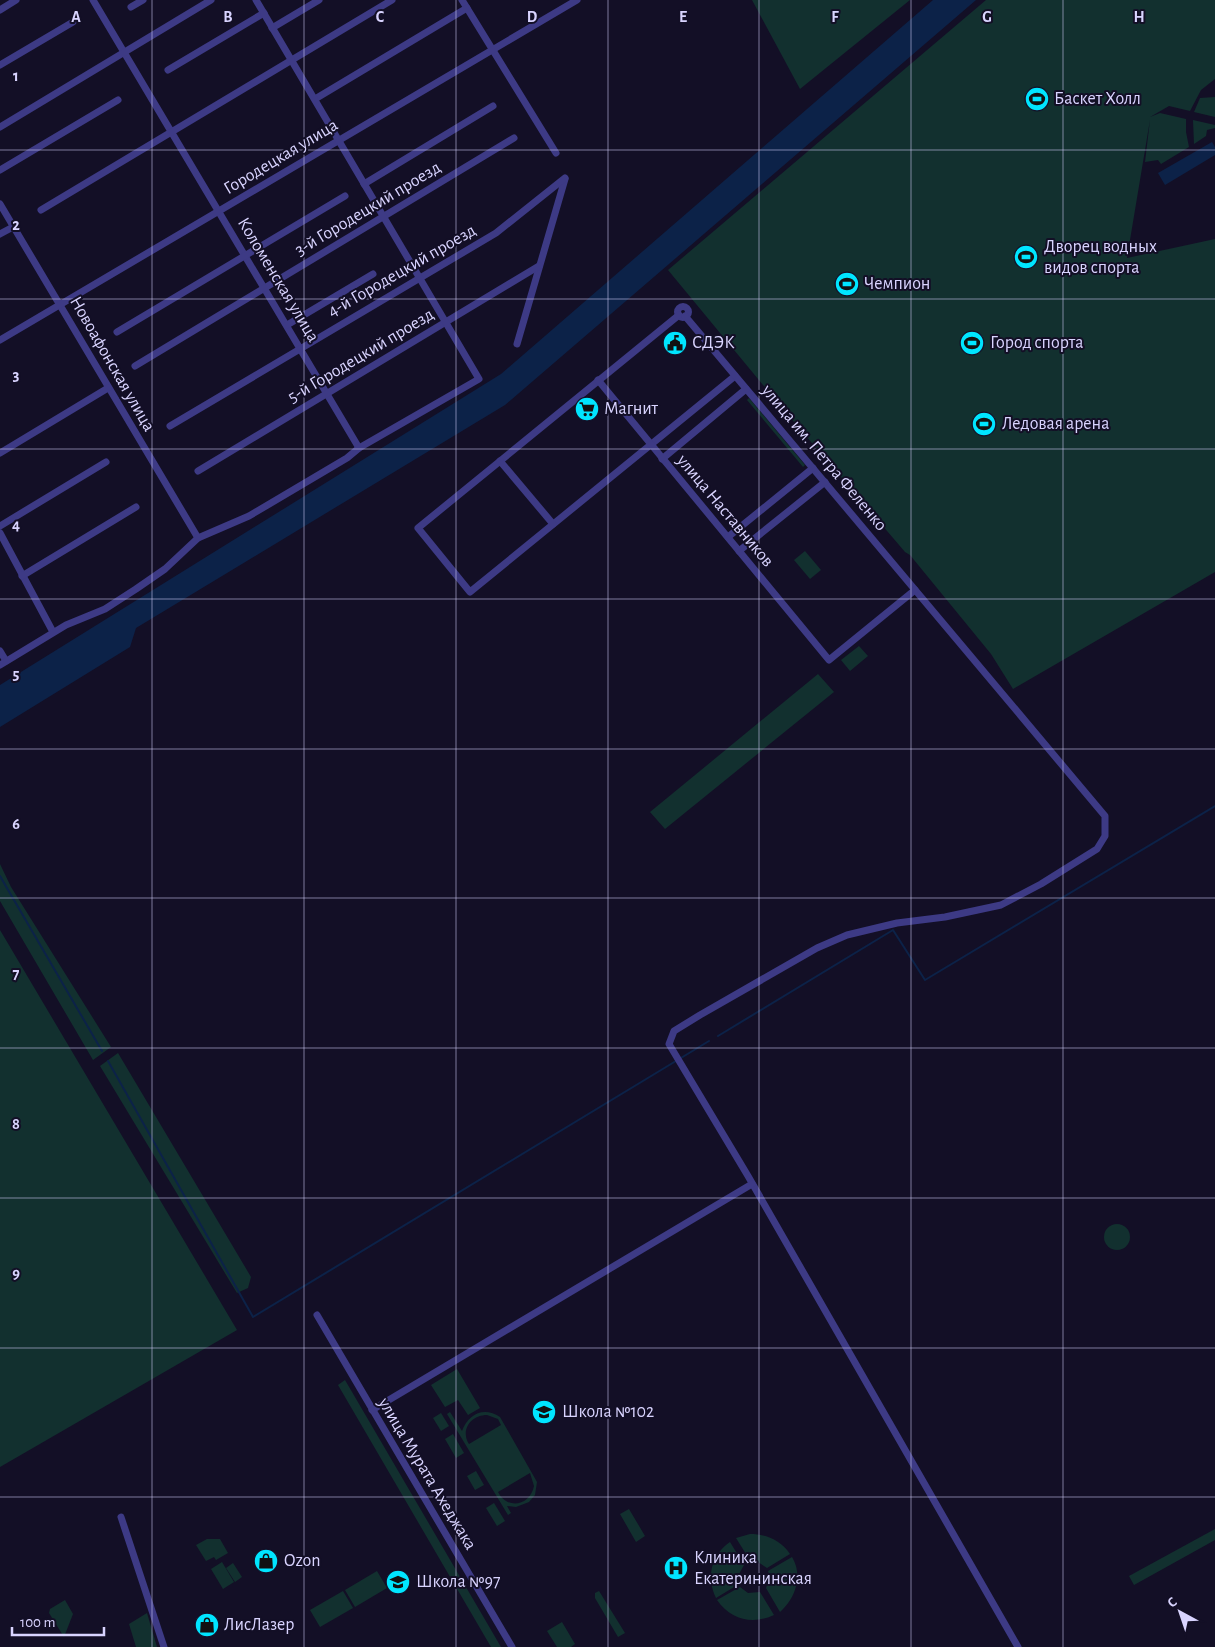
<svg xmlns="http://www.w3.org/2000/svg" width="1215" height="1647" font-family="'Alegreya Sans',sans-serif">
	<rect width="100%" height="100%" fill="#130f26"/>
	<!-- green -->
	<g fill="#12302f" fill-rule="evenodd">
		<polygon points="752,0 910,0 800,89"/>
		<polygon points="986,0 1215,0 1215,79 1201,90 1190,111 1169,106 1150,117 1160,113 1186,119 1186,132 1189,147 1161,164 1158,160 1145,162 1150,120 1127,258 1215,239 1215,572 1013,689 991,654 910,555 905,552 782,408 668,270"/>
		<polygon points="1215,97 1215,117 1194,112 1200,98"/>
		<polygon points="1193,120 1215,125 1215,128 1207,130 1206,136 1194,144"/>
		<polygon points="749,398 805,465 803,467 747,400"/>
		<polygon points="805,551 821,570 810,579 794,560"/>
		<polygon points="859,646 868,656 850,671 841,660"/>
		<polygon points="818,674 834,692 665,829 650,812"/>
		<polygon points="0,864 11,887 111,1047 93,1060 0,901"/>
		<polygon points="0,930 237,1330 0,1467"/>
		<polygon points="118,1053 251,1277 248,1288 237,1293 100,1066"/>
		<circle cx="1117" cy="1237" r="13"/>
		<polygon points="457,1369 480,1408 468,1415 458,1400 445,1407 431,1385"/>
		<polygon points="345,1380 501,1647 491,1647 338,1385"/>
		<path d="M450 1412 462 1431C468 1414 484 1406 500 1417L537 1482 535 1495 529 1502 516 1507 507 1506 511 1513 508 1515 447 1414ZM487 1415 498 1419 501 1425 469 1444C460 1430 471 1415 487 1415ZM530 1473 534 1486C530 1506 507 1510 498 1492Z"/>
		<polygon points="441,1413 449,1426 441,1431 433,1418"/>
		<polygon points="453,1434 464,1453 456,1458 445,1439"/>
		<polygon points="476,1471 484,1485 475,1490 467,1476"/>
		<polygon points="494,1503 505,1521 497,1526 486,1508"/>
		<polygon points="629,1509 645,1536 636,1542 620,1514"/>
		<polygon points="1215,1529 1215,1540 1134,1585 1129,1576"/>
		<path d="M750 1534C766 1534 781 1540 790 1554L767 1568 758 1562H751L736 1538Z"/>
		<polygon points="207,1539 220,1539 228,1553 216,1560 214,1557 206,1561 196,1545"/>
		<path d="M730 1542 744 1565 738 1576 739 1584 716 1598C706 1577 711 1555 730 1542Z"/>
		<path d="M792 1557C803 1575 796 1598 780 1612L766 1588 770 1578 768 1571Z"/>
		<polygon points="222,1562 234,1582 223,1589 211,1569"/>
		<polygon points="233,1563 242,1577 235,1582 226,1568"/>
		<polygon points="377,1571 387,1588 355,1607 345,1590"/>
		<path d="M740 1587 748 1593 760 1592 774 1615C753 1625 731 1620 717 1600Z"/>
		<polygon points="343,1591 353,1608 320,1627 310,1610"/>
		<polygon points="599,1591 625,1633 618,1637 595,1598 595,1593"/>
		<polygon points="65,1600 73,1614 64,1637 49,1613 50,1609"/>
		<polygon points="147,1613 157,1647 136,1647 129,1624"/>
		<polygon points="562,1622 575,1644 571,1647 557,1647 547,1631"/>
	</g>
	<!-- water -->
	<g fill="#0c2248">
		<polygon points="933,0 976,0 505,405 136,628 130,647 0,727 0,685 501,374"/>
		<polygon points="1212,142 1215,147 1215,155 1165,185 1158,173"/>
	</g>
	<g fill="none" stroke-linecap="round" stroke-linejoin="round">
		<!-- stream -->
		<g stroke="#0c2248" stroke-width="2">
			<polyline points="0,876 102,1051"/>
			<polyline points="718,1036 893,930 925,980 1215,806"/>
			<polyline points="108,1061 253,1317 709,1041"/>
		</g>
		<!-- street -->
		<g stroke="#3d3a85" stroke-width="7">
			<polyline points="93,0 359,448"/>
			<polyline points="462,0 556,153"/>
			<polyline points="131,7 143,0"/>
			<polyline points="0,10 16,0"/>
			<polyline points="272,28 319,0"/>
			<polyline points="0,65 73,22"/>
			<polyline points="168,70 264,13"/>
			<polyline points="315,99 467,8"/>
			<polyline points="0,127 211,0"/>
			<polyline points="0,170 118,100"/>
			<polyline points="364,184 493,106"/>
			<polyline points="0,204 198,538"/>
			<polyline points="41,210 392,0"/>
			<polyline points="0,234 13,227"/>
			<circle cx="683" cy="312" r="5.5"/>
			<polyline points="679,315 418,528 470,592 735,376"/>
			<polyline points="685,316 1105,816 1105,836 1097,849 1041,884 1001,905 945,917 897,923 847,935 817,948 700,1015 674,1031 669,1044 748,1176 1018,1647"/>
			<polyline points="287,325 373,274"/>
			<polyline points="117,332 345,196"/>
			<polyline points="0,340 577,0"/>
			<polyline points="517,344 565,179"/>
			<polyline points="135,366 514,138"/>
			<polyline points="598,380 829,660 915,590"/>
			<polyline points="170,426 496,233 565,178"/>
			<polyline points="0,453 108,388"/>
			<polyline points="662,459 746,389"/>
			<polyline points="500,461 553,524"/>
			<polyline points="198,471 539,266"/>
			<polyline points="0,526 106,462"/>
			<polyline points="0,533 53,632"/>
			<polyline points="728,537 813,468"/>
			<polyline points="739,551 825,482"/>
			<polyline points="22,576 136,507"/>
			<polyline points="0,651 6,661"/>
			<polyline points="0,665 66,625 105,609 136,589 165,569 198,538 249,516 347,458 359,448 479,379 256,0"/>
			<polyline points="317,1315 512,1647"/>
			<polyline points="372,1410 752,1184"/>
			<polyline points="121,1517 164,1647"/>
		</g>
	</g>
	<!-- grid -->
	<path fill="none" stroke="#d9d4ff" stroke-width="1" stroke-opacity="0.55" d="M152 0V1647M304 0V1647M456 0V1647M608 0V1647M759 0V1647M911 0V1647M1063 0V1647M0 150H1215M0 299H1215M0 449H1215M0 599H1215M0 749H1215M0 898H1215M0 1048H1215M0 1198H1215M0 1348H1215M0 1497H1215"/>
	<!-- icons -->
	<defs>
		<g id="stadium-disc" transform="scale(1.25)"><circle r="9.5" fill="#00e5ff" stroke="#130f26"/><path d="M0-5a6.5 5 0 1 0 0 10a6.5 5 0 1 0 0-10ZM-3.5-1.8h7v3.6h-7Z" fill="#111"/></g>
		<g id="civic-disc" transform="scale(1.25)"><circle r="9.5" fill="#00e5ff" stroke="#130f26"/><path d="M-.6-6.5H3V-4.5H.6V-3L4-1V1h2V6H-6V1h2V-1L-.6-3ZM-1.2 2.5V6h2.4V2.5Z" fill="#111"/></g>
		<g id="supermarket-disc" transform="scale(1.25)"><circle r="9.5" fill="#00e5ff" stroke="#130f26"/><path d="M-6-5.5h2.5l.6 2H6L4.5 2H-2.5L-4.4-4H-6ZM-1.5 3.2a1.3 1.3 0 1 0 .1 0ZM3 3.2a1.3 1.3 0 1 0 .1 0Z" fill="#111"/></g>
		<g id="school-disc" transform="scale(1.25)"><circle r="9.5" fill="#00e5ff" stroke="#130f26"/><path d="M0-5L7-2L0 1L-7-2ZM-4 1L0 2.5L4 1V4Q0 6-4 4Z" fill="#111"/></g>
		<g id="shop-disc" transform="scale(1.25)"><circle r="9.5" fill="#00e5ff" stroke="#130f26"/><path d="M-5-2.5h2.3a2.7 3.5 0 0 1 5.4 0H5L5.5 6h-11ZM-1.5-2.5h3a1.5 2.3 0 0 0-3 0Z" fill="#111"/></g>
		<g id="hospital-disc" transform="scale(1.25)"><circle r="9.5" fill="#00e5ff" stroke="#130f26"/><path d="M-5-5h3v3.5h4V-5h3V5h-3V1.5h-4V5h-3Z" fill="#111"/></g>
	</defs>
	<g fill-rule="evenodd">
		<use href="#stadium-disc" x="1037" y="99"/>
		<use href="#stadium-disc" x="1026" y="257"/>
		<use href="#stadium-disc" x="847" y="284"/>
		<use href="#civic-disc" x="675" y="343"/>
		<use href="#stadium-disc" x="972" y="343"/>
		<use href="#supermarket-disc" x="587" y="409"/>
		<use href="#stadium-disc" x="984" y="424"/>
		<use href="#school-disc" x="544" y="1412"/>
		<use href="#shop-disc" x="266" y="1561"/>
		<use href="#hospital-disc" x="676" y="1568"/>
		<use href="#school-disc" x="398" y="1582"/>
		<use href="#shop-disc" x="207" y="1625"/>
	</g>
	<g text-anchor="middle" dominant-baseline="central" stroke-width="4" stroke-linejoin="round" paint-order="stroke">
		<!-- poi labels -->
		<g font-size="18" fill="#d9d4ff" stroke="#130f26" text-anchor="start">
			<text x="1054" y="99">Баскет Холл</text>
			<text x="1044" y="247">Дворец водных<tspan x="1044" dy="21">видов спорта</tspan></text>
			<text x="864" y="284">Чемпион</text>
			<text x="692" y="343">СДЭК</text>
			<text x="990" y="343">Город спорта</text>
			<text x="604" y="409">Магнит</text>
			<text x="1002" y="424">Ледовая арена</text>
			<text x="562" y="1412">Школа №102</text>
			<text x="694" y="1558">Клиника<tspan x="694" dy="21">Екатерининская</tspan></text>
			<text x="284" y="1561">Ozon</text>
			<text x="416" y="1582">Школа №97</text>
			<text x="224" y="1625">ЛисЛазер</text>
		</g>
		<!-- street labels -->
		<g font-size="18" fill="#d9d4ff" stroke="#130f26">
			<text transform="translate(281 157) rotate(-31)">Городецкая улица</text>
			<text transform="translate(368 209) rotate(-31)">3-й Городецкий проезд</text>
			<text transform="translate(402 271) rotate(-30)">4-й Городецкий проезд</text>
			<text transform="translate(278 280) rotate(59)">Коломенская улица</text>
			<text transform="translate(361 356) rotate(-31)">5-й Городецкий проезд</text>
			<text transform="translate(112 364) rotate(60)">Новоафонская улица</text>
			<text transform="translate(824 458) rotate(50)">улица им. Петра Феленко</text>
			<text transform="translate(725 511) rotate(50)">улица Наставников</text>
			<text transform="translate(427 1474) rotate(59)">улица Мурата Ахеджака</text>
		</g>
	</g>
	<g font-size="16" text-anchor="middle" font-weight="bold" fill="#d9d4ff" stroke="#130f26" stroke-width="4" stroke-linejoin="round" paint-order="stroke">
		<text x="76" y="22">A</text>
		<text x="228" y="22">B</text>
		<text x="380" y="22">C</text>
		<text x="532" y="22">D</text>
		<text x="683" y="22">E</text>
		<text x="835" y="22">F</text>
		<text x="987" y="22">G</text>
		<text x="1139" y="22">H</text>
		<text x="16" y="81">1</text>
		<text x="16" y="230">2</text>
		<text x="16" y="380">3</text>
		<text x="16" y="530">4</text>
		<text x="16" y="679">5</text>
		<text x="16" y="829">6</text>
		<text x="16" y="979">7</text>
		<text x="16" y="1129">8</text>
		<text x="16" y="1278">9</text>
	</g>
	<!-- north arrow -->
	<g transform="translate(1180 1612) rotate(320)" stroke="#130f26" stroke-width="4" paint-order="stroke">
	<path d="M0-4L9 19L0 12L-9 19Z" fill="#d9d4ff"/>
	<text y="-8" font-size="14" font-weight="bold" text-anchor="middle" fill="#d9d4ff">С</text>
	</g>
	<!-- scale -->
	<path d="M12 1627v8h92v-8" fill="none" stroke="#d9d4ff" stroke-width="2.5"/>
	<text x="20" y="1627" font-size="15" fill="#d9d4ff" stroke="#130f26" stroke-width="4" paint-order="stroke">100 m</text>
</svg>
